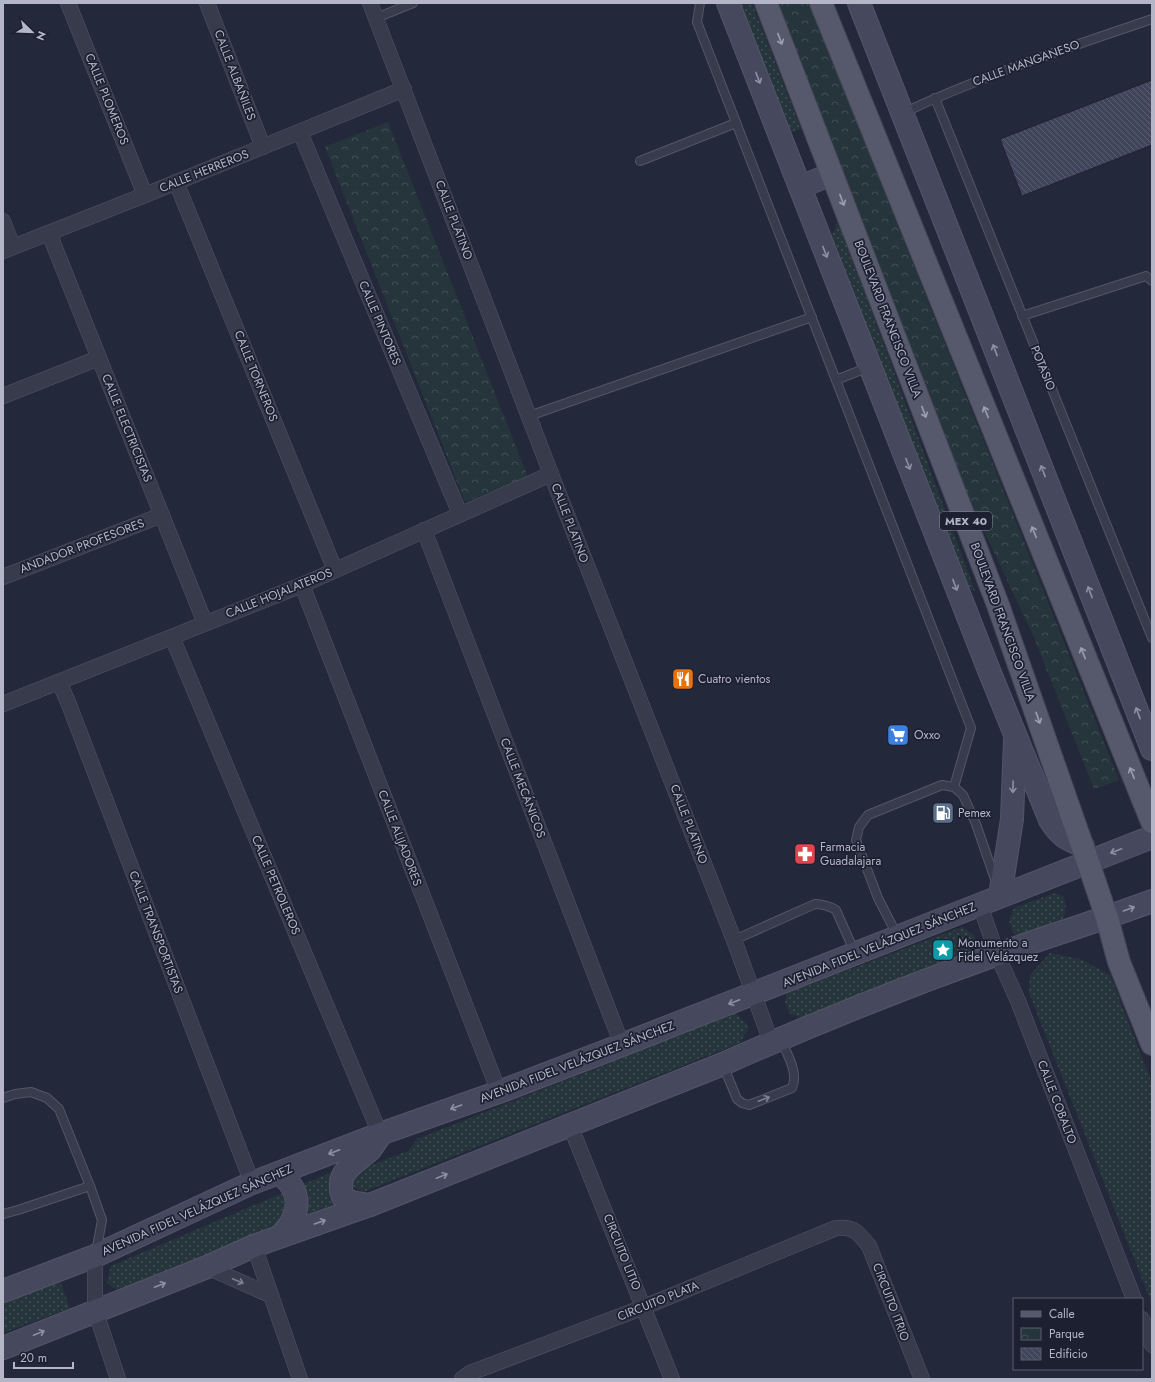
<svg xmlns="http://www.w3.org/2000/svg" width="1155" height="1382" font-family="Jost,sans-serif">
	<defs>
		<pattern id="grass-dots" width="8" height="8" patternUnits="userSpaceOnUse"><rect width="8" height="8" fill="#26343c"/><path d="M2 2h.1M6 6h.1" fill="none" stroke="#434f57" stroke-width="1.8" stroke-linecap="round"/></pattern>
		<pattern id="park-crowns" width="20" height="18" patternUnits="userSpaceOnUse"><rect width="20" height="18" fill="#26343c"/><path d="M2 6a3 3 0 1 1 6 0M12 15a3 3 0 1 1 6 0" fill="none" stroke="#434f57"/></pattern>
		<pattern id="building-back-hatch" width="6" height="6" patternUnits="userSpaceOnUse"><rect width="6" height="6" fill="#41455b"/><path d="M-1 5l2 2M0 0l6 6M5-1l2 2" fill="none" stroke="#5a5e71"/></pattern>
	</defs>
	<rect width="100%" height="100%" fill="#24283b"/>
	<!-- grass -->
	<g fill="url(#grass-dots)">
		<polygon points="739,3 752,3 801,129 789,133"/>
		<polygon points="838,221 975,591 964,583 832,235"/>
		<polygon points="1055,893 1064,897 1066,906 1064,918 1026,937 1013,933 1009,920 1014,908"/>
		<polygon points="962,927 974,935 976,943 966,958 804,1019 790,1014 785,1002 787,993"/>
		<polygon points="1050,953 1080,959 1110,975 1152,1083 1152,1304 1029,993 1030,975"/>
		<polygon points="736,1013 749,1027 740,1043 363,1192 348,1184 351,1173 408,1151 417,1139"/>
		<polygon points="332,1172 330,1187 336,1204 120,1292 107,1283 111,1266"/>
		<polygon points="59,1279 70,1308 3,1333 3,1300"/>
	</g>
	<!-- park -->
	<g fill="url(#park-crowns)">
		<polygon points="777,3 809,3 1119,780 1094,789 1033,635 974,510"/>
		<polygon points="388,122 528,477 465,502 325,147"/>
	</g>
	<!-- building -->
	<polygon fill="url(#building-back-hatch)" stroke="#1f2233" points="1152,80 1152,145 1022,196 1000,139"/>
	<g fill="none" stroke-linecap="round" stroke-linejoin="round">
		<!-- lane casing -->
		<g stroke="#535667" stroke-width="10">
			<g id="lane">
				<polyline points="700,3 697,22 971,728 954,787"/>
				<polyline points="376,18 413,3"/>
				<polyline points="935,98 1152,638"/>
				<path d="M903 113C984 75 1068 48 1152 19"/>
				<polyline points="640,161 736,123"/>
				<polyline points="1022,316 1146,276 1152,281"/>
				<polyline points="836,380 869,367"/>
				<polyline points="529,416 812,317"/>
				<polyline points="897,935 878,898 856,840 859,827 868,815 942,785 954,787 963,795 976,824 996,882"/>
				<path d="M734 940 815 904C823 904 829 906 836 910L855 953"/>
				<path d="M723 1065 737 1099 742 1103 749 1105 792 1088C799 1073 787 1054 781 1040"/>
				<polyline points="3,1098 15,1094 31,1092 47,1098 59,1109 90,1186 102,1220 96,1253"/>
				<polyline points="3,1214 18,1210 90,1186"/>
			</g>
		</g>
		<!-- street casing -->
		<g stroke="#535667" stroke-width="16">
			<g id="street">
				<polyline points="68,3 145,195"/>
				<polyline points="207,3 263,147"/>
				<polyline points="370,3 551,474 734,940 771,1042"/>
				<polyline points="300,132 460,514"/>
				<polyline points="176,182 335,570"/>
				<polyline points="3,221 13,247"/>
				<polyline points="49,233 205,623"/>
				<polyline points="3,251 145,195 404,89"/>
				<polyline points="3,396 99,358"/>
				<polyline points="424,530 622,1045"/>
				<polyline points="3,577 162,515"/>
				<polyline points="302,585 499,1092"/>
				<polyline points="172,637 380,1134"/>
				<polyline points="59,682 68,702 252,1183"/>
				<polyline points="3,704 302,585 551,474"/>
				<polyline points="980,905 997,954 1018,1001 1134,1299"/>
				<polyline points="570,1125 672,1379"/>
				<polyline points="254,1246 300,1379"/>
				<polyline points="95,1256 95,1310 118,1379"/>
				<polyline points="207,1267 270,1295"/>
				<polyline points="1142,1319 1152,1345"/>
				<path d="M462 1379 470 1373 644 1307 836 1228C854 1226 859 1233 869 1246L922 1379"/>
			</g>
		</g>
		<!-- secondary casing -->
		<g stroke="#535667" stroke-width="24">
			<g id="secondary">
				<path d="M728 3 990 673 1050 820C1060 836 1066 839 1083 846"/>
				<polyline points="859,3 1152,749"/>
				<polyline points="800,187 832,174"/>
				<polyline points="1000,896 1012,819 1015,741"/>
				<path d="M279 1173C295 1185 302 1201 292 1221 290 1226 284 1231 281 1236"/>
				<path d="M370 1205 351 1202 343 1197C334 1172 354 1164 370 1150 373 1146 376 1141 379 1137"/>
				<polyline points="3,1291 95,1256 252,1183 380,1134 499,1092 622,1045 1152,837"/>
				<path d="M3 1348 207 1267 254 1246 370 1205 723 1064C813 1024 905 987 998 954 1049 936 1101 920 1152 901"/>
			</g>
		</g>
		<!-- primary casing -->
		<g stroke="#414455" stroke-width="24">
			<g id="primary">
				<polyline points="766,3 998,605 1088,862 1107,918 1119,962 1152,1044"/>
				<polyline points="821,3 1152,822"/>
			</g>
		</g>
		<!-- lane -->
		<use href="#lane" stroke="#383b4c" stroke-width="8"/>
		<!-- street -->
		<use href="#street" stroke="#383b4c" stroke-width="15"/>
		<!-- secondary -->
		<use href="#secondary" stroke="#46495e" stroke-width="22"/>
		<!-- primary -->
		<use href="#primary" stroke="#56596c" stroke-width="22"/>
	</g>
	<!-- one-way arrows -->
	<defs><path id="oneway-shaft" d="M-6 0H5M1.5-3L5.5 0L1.5 3" fill="none" stroke-width="1.6" stroke-linecap="round" stroke-linejoin="round"/></defs>
	<g stroke="#9c9fb0">
		<use href="#oneway-shaft" transform="translate(780 39) rotate(69)"/>
		<use href="#oneway-shaft" transform="translate(842 200) rotate(69)"/>
		<use href="#oneway-shaft" transform="translate(924 412) rotate(69)"/>
		<use href="#oneway-shaft" transform="translate(986 412) rotate(-112)"/>
		<use href="#oneway-shaft" transform="translate(1034 532) rotate(-112)"/>
		<use href="#oneway-shaft" transform="translate(1083 653) rotate(-112)"/>
		<use href="#oneway-shaft" transform="translate(1038 718) rotate(71)"/>
		<use href="#oneway-shaft" transform="translate(1132 773) rotate(-112)"/>
	</g>
	<g stroke="#8e90a2">
		<use href="#oneway-shaft" transform="translate(758 78) rotate(69)"/>
		<use href="#oneway-shaft" transform="translate(825 252) rotate(69)"/>
		<use href="#oneway-shaft" transform="translate(995 350) rotate(-111)"/>
		<use href="#oneway-shaft" transform="translate(908 464) rotate(69)"/>
		<use href="#oneway-shaft" transform="translate(1043 471) rotate(-111)"/>
		<use href="#oneway-shaft" transform="translate(955 585) rotate(69)"/>
		<use href="#oneway-shaft" transform="translate(1090 592) rotate(-111)"/>
		<use href="#oneway-shaft" transform="translate(1138 713) rotate(-111)"/>
		<use href="#oneway-shaft" transform="translate(1013 787) rotate(92)"/>
		<use href="#oneway-shaft" transform="translate(1116 851) rotate(159)"/>
		<use href="#oneway-shaft" transform="translate(1129 909) rotate(-20)"/>
		<use href="#oneway-shaft" transform="translate(734 1002) rotate(159)"/>
		<use href="#oneway-shaft" transform="translate(456 1107) rotate(160)"/>
		<use href="#oneway-shaft" transform="translate(334 1152) rotate(159)"/>
		<use href="#oneway-shaft" transform="translate(442 1176) rotate(-22)"/>
		<use href="#oneway-shaft" transform="translate(320 1222) rotate(-19)"/>
		<use href="#oneway-shaft" transform="translate(160 1285) rotate(-21)"/>
		<use href="#oneway-shaft" transform="translate(39 1333) rotate(-22)"/>
	</g>
	<g stroke="#7c7f90">
		<use href="#oneway-shaft" transform="translate(764 1099) rotate(-21)"/>
		<use href="#oneway-shaft" transform="translate(238 1281) rotate(23)"/>
	</g>
	<!-- icons -->
	<defs>
		<g id="restaurant-square" transform="scale(1.15)"><rect x="-9" y="-9" width="18" height="18" rx="4" fill="#e8710a" stroke="#1d2031"/><path d="M-5-6h1v4h1v-4h1v4h1v-4h1v5L-1.5 .5V6h-2V.5L-5-1ZM5-6V6H3V1.5H1.5Q1.5-4 5-6Z" fill="#fff"/></g>
		<g id="supermarket-square" transform="scale(1.15)"><rect x="-9" y="-9" width="18" height="18" rx="4" fill="#3f7fe0" stroke="#1d2031"/><path d="M-6-5.5h2.5l.6 2H6L4.5 2H-2.5L-4.4-4H-6ZM-1.5 3.2a1.3 1.3 0 1 0 .1 0ZM3 3.2a1.3 1.3 0 1 0 .1 0Z" fill="#fff"/></g>
		<g id="fuel-square" transform="scale(1.15)"><rect x="-9" y="-9" width="18" height="18" rx="4" fill="#5c6f8a" stroke="#1d2031"/><path d="M-5.5-6h7V0h2V4h1.3V-2.5L3-4.5l.8-.8L6-3V5H2.5V1h-1V6h-7ZM-4.2-4.7v3.2H.2V-4.7Z" fill="#fff"/></g>
		<g id="pharmacy-square" transform="scale(1.15)"><rect x="-9" y="-9" width="18" height="18" rx="4" fill="#e0444e" stroke="#1d2031"/><path d="M-2-6h4v4h4v4h-4v4h-4v-4h-4v-4h4Z" fill="#fff"/></g>
		<g id="sight-square" transform="scale(1.15)"><rect x="-9" y="-9" width="18" height="18" rx="4" fill="#0f9aa8" stroke="#1d2031"/><path d="M0-6L1.8-2.2L6-1.7L2.9 1.2L3.7 5.4L0 3.3L-3.7 5.4L-2.9 1.2L-6-1.7L-1.8-2.2Z" fill="#fff"/></g>
	</defs>
	<g fill-rule="evenodd">
		<use href="#restaurant-square" x="683" y="679"/>
		<use href="#supermarket-square" x="898" y="735"/>
		<use href="#fuel-square" x="943" y="813"/>
		<use href="#pharmacy-square" x="805" y="854"/>
		<use href="#sight-square" x="943" y="950"/>
	</g>
	<g text-anchor="middle" dominant-baseline="central" stroke-width="3.5" stroke-linejoin="round" paint-order="stroke">
		<!-- shield labels -->
		<rect fill="#1d2031" stroke="#87899a" stroke-width="1" x="940" y="512" width="52" height="18" rx="3"/>
		<g font-size="11" font-weight="bold" fill="#b4b6c7">
			<text x="966" y="521">MEX 40</text>
		</g>
		<!-- street labels -->
		<g font-size="12" fill="#b4b6c7" stroke="#1d2031">
			<text transform="translate(1026 63) rotate(-20)">CALLE MANGANESO</text>
			<text transform="translate(235 75) rotate(69)">CALLE ALBAÑILES</text>
			<text transform="translate(107 99) rotate(68)">CALLE PLOMEROS</text>
			<text transform="translate(204 171) rotate(-22)">CALLE HERREROS</text>
			<text transform="translate(454 220) rotate(69)">CALLE PLATINO</text>
			<text transform="translate(888 319) rotate(69)">BOULEVARD FRANCISCO VILLA</text>
			<text transform="translate(380 323) rotate(67)">CALLE PINTORES</text>
			<text transform="translate(1043 368) rotate(68)">POTASIO</text>
			<text transform="translate(256 376) rotate(68)">CALLE TORNEROS</text>
			<text transform="translate(127 428) rotate(68)">CALLE ELECTRICISTAS</text>
			<text transform="translate(570 523) rotate(69)">CALLE PLATINO</text>
			<text transform="translate(82 546) rotate(-21)">ANDADOR PROFESORES</text>
			<text transform="translate(279 593) rotate(-22)">CALLE HOJALATEROS</text>
			<text transform="translate(1003 622) rotate(70)">BOULEVARD FRANCISCO VILLA</text>
			<text transform="translate(523 788) rotate(69)">CALLE MECÁNICOS</text>
			<text transform="translate(689 824) rotate(69)">CALLE PLATINO</text>
			<text transform="translate(400 838) rotate(69)">CALLE ALIJADORES</text>
			<text transform="translate(276 885) rotate(67)">CALLE PETROLEROS</text>
			<text transform="translate(156 932) rotate(69)">CALLE TRANSPORTISTAS</text>
			<text transform="translate(879 945) rotate(-22)">AVENIDA FIDEL VELÁZQUEZ SÁNCHEZ</text>
			<text transform="translate(577 1062) rotate(-21)">AVENIDA FIDEL VELÁZQUEZ SÁNCHEZ</text>
			<text transform="translate(1057 1102) rotate(69)">CALLE COBALTO</text>
			<text transform="translate(197 1210) rotate(-24)">AVENIDA FIDEL VELÁZQUEZ SÁNCHEZ</text>
			<text transform="translate(622 1252) rotate(68)">CIRCUITO LITIO</text>
			<text transform="translate(658 1301) rotate(-22)">CIRCUITO PLATA</text>
			<text transform="translate(891 1302) rotate(69)">CIRCUITO ITRIO</text>
		</g>
		<!-- poi labels -->
		<g font-size="12" fill="#b4b6c7" stroke="#1d2031" text-anchor="start">
			<text x="698" y="679">Cuatro vientos</text>
			<text x="914" y="735">Oxxo</text>
			<text x="958" y="813">Pemex</text>
			<text x="820" y="847">Farmacia<tspan x="820" dy="14">Guadalajara</tspan></text>
			<text x="958" y="943">Monumento a<tspan x="958" dy="14">Fidel Velázquez</tspan></text>
		</g>
	</g>
	<!-- border -->
	<rect width="1155" height="1382" fill="none" stroke="#b4b6c7" stroke-width="8"/>
	<!-- legend -->
	<rect x="1013" y="1298" width="130" height="72" fill="#1d2031" stroke="#595c6d"/>
	<rect x="1021" y="1311" width="20" height="6" fill="#56596c" stroke="#595c6d"/>
	<text x="1049" y="1318" font-size="12" fill="#b4b6c7">Calle</text>
	<rect x="1021" y="1328" width="20" height="12" fill="url(#park-crowns)" stroke="#595c6d"/>
	<text x="1049" y="1338" font-size="12" fill="#b4b6c7">Parque</text>
	<rect x="1021" y="1348" width="20" height="12" fill="url(#building-back-hatch)" stroke="#595c6d"/>
	<text x="1049" y="1358" font-size="12" fill="#b4b6c7">Edificio</text>
	<!-- north arrow -->
	<g transform="translate(32 32) rotate(113)" stroke="#1d2031" stroke-width="3" paint-order="stroke">
	<path d="M0-3L7 15L0 10L-7 15Z" fill="#b4b6c7"/>
	<text y="-6" font-size="11" font-weight="bold" text-anchor="middle" fill="#b4b6c7">N</text>
	</g>
	<!-- scale -->
	<path d="M14 1362v6h59v-6" fill="none" stroke="#b4b6c7" stroke-width="2"/>
	<text x="20" y="1362" font-size="12" fill="#b4b6c7" stroke="#1d2031" stroke-width="3" paint-order="stroke">20 m</text>
</svg>
